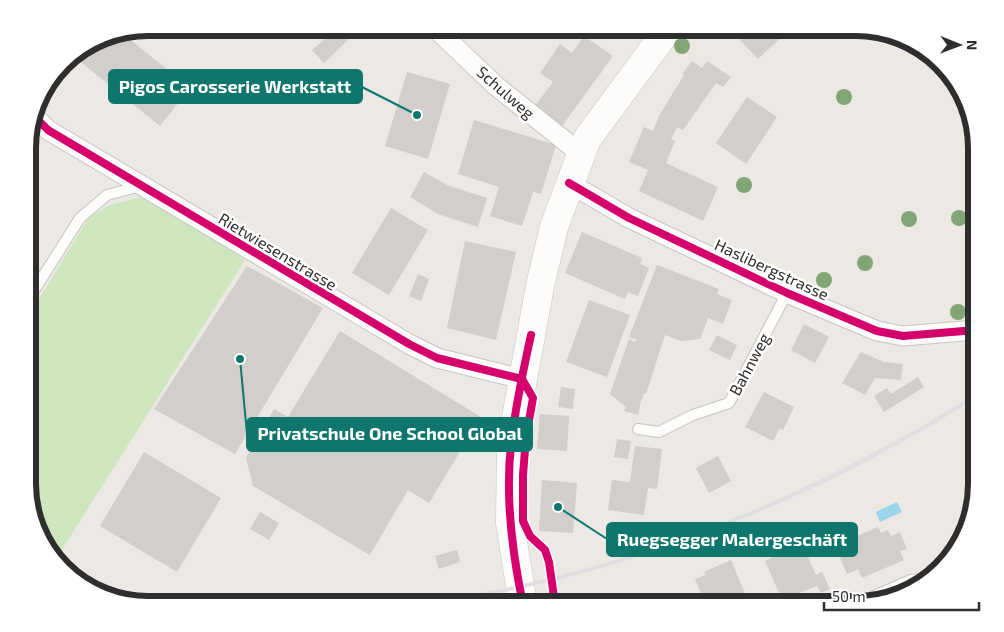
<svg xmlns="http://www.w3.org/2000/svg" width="1004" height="632" font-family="'Exo 2',sans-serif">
	<rect width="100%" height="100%" fill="#ece8e4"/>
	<!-- green -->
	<polygon fill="#cee6be" points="146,196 245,260 56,559 48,551 29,499 28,317 89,217 110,205"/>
	<!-- water -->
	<polygon fill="#99d6ec" points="897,502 902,512 880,522 876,512"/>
	<!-- building -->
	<g fill="#d1cecb">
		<polygon points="337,28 350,28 355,33 324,63 312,50"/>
		<polygon points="735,28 791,28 758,59 731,31"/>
		<polygon points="122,33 190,88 160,126 72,55 102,37"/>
		<polygon points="584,36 613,56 562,126 535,106 553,82 540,73 560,44 572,53"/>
		<polygon points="692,61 702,68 707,61 731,77 723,87 716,83 683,130 677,127 671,139 675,141 666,163 718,187 703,221 639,191 648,170 629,162 644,127 653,131 659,116 684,75 682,74"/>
		<polygon points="407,72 450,84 428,159 385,146"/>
		<polygon points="747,97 777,117 746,164 716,143"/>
		<polygon points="474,120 556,145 541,194 533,192 522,226 490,216 499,187 458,174"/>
		<polygon points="424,172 447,185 487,198 478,227 438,214 410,197"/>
		<polygon points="391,208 428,230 389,295 352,273"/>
		<polygon points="582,232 642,258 640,264 649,268 638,296 628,292 625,299 565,273"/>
		<polygon points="465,241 516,252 496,340 447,328"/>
		<polygon points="657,265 719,289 717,294 732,300 723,324 708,318 700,339 681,341 665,335 646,394 644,393 641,401 638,415 624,411 626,407 610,394 629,339 635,342 636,339 629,337"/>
		<polygon points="247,266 323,308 235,454 154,409"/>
		<polygon points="418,274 429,279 421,301 409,296"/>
		<polygon points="589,300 630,315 607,377 566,362"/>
		<polygon points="804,324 829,337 815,363 791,350"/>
		<polygon points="340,331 481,417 429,503 408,490 370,555 253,486 246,458 274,409 288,417"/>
		<polygon points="717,335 737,345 730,360 709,350"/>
		<polygon points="861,352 884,362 903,364 901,380 875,378 865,395 842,383"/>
		<polygon points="918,377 924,387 884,412 874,396 887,388 891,394"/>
		<polygon points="561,387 575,389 573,409 558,407"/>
		<polygon points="764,392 794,407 783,430 780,428 773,441 745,427"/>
		<polygon points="540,414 569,416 567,451 537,449"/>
		<polygon points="617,439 631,441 628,459 614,457"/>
		<polygon points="635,446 662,449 657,489 648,488 644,515 608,510 612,480 630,482"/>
		<polygon points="144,452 221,498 177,572 100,526"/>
		<polygon points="718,456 731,481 709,493 696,468"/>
		<polygon points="542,480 577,483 573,533 539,531"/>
		<polygon points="975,492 976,492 970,510 966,509"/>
		<polygon points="260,512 279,523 269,540 250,529"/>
		<polygon points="878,527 881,533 888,530 891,536 900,532 907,549 900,551 904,560 862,578 858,569 847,574 840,558 852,553 849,546 857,543 854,537"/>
		<polygon points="801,542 816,575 822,572 830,589 821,593 817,586 782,600 765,561"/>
		<polygon points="457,550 460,562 439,569 435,556"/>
		<polygon points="731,560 749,603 705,604 695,579 706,575 704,572"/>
	</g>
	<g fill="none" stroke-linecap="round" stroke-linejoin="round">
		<!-- lane casing -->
		<g stroke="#c5c4c5" stroke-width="12">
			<g id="lane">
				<polyline points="28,300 80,218 107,195 141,186"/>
				<polyline points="638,429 659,432 693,415 729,403 787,293"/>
			</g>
		</g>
		<!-- street casing -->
		<g stroke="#c5c4c5" stroke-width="21">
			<g id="street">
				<polyline points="435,28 496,86 580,153"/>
				<polyline points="34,116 48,130 409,344 437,358 522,379"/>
				<polyline points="569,183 629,218 787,293 877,331 903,336 976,330"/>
				<polyline points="874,601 913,584 921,584"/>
			</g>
		</g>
		<!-- secondary casing -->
		<g stroke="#c5c4c5" stroke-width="29">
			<polyline id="secondary" points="523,604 510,523 511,445 540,286 554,227 587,139 669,28"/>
		</g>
		<!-- lane -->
		<use href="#lane" stroke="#fcfcfb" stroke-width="10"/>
		<!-- street -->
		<use href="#street" stroke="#fcfcfb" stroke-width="19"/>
		<!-- secondary -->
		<use href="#secondary" stroke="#fcfcfb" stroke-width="28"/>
		<!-- rail -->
		<path stroke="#dfdfe1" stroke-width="4" d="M425 604C622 576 808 501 976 396"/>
		<!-- cycleway casing -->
		<g stroke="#fff" stroke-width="11">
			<g id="cycleway">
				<polyline points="34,116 48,130 409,344 437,358 522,379"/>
				<polyline points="569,183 629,218 787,293 877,331 903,336 976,330"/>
				<polyline points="522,379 533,398 526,437 523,475 523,521 530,536 545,550 549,562 555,604"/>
				<path d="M523 604C512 552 505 498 511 445 515 408 523 371 531 335"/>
			</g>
		</g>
		<!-- cycleway -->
		<use href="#cycleway" stroke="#d6006c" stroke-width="8"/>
	</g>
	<!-- trees -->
	<g fill="#82a575">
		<circle cx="682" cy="46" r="8"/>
		<circle cx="844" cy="97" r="8"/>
		<circle cx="744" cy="185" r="8"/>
		<circle cx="959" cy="218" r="8"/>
		<circle cx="909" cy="219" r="8"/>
		<circle cx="865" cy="263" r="8"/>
		<circle cx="824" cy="280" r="8"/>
		<circle cx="958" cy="312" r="8"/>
	</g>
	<g text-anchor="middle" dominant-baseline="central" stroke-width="5" stroke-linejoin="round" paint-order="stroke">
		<!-- street labels -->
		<g font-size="16" fill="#2e2e2e" stroke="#fff">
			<text transform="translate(506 92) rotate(41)">Schulweg</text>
			<text transform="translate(278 251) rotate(31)">Rietwiesenstrasse</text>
			<text transform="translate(772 269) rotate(25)">Haslibergstrasse</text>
			<text transform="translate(749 364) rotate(-62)">Bahnweg</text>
		</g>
	</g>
	<!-- crop -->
	<path d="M0 0H1004V632H0ZM148 36H856A112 112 0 0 1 968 148V484A112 112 0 0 1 856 596H148A112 112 0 0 1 36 484V148A112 112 0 0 1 148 36Z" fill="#fff" fill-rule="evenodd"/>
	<path fill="none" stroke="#2e2e2e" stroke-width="6" d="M148 36H856A112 112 0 0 1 968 148V484A112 112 0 0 1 856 596H148A112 112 0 0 1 36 484V148A112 112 0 0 1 148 36Z"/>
	<!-- callouts -->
	<path fill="none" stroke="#0f766e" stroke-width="2" d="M417 115L362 87M240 359L247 434M558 507L607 539"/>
	<g fill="#0f766e" stroke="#fff" stroke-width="2">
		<circle cx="417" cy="115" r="5"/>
		<circle cx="240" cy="359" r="5"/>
		<circle cx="558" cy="507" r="5"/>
	</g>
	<g fill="#0f766e" stroke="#0f766e" stroke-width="2">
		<rect x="109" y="70" width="253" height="33" rx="5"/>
		<rect x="247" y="418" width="285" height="33" rx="5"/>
		<rect x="607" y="523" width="250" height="33" rx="5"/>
	</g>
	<g font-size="18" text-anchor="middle" font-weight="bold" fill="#fff">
		<text x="235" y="93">Pigos Carosserie Werkstatt</text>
		<text x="390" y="440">Privatschule One School Global</text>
		<text x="732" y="546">Ruegsegger Malergeschäft</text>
	</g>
	<!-- north arrow -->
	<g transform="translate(959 45) rotate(91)" stroke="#ffffff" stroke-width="4" paint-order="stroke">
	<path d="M0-4L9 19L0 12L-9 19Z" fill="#2e2e2e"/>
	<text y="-8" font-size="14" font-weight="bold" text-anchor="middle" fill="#2e2e2e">N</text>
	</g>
	<!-- scale -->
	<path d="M824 602v8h155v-8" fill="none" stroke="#2e2e2e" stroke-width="2.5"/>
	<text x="832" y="602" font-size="15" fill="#2e2e2e" stroke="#ffffff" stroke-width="4" paint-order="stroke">50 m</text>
</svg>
